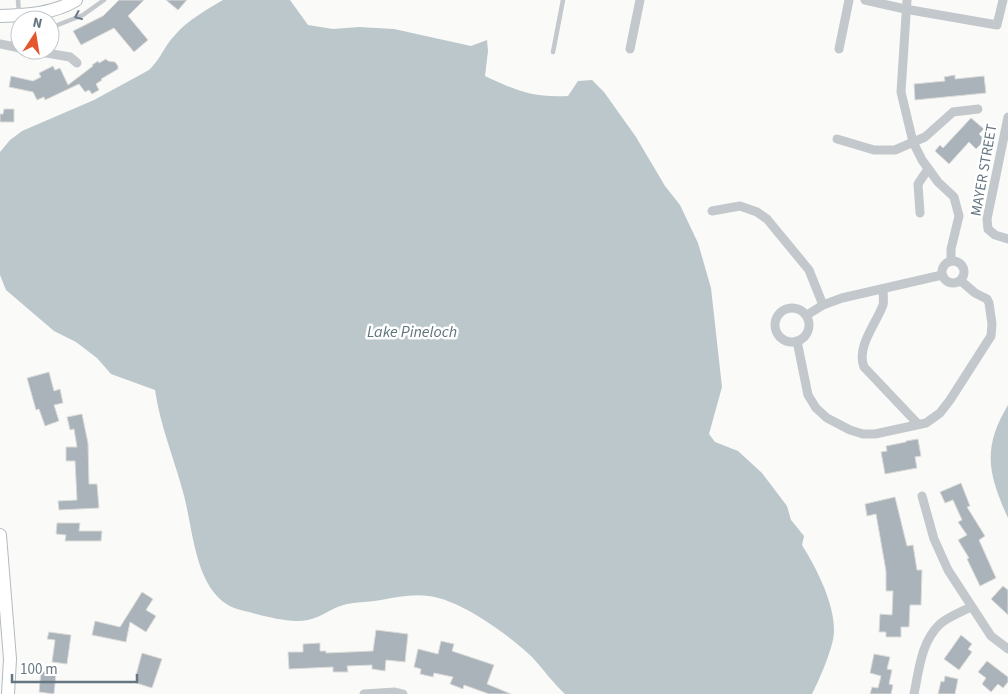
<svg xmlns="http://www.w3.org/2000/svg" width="1008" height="694" font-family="'Source Sans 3',sans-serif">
	<rect width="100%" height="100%" fill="#fafaf8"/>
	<!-- water -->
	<g fill="#bbc7cb">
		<path d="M223 0H290L308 25 333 29 359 27 394 29 471 46 487 40 488 51 485 76C517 91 533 98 568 96L578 81 592 80 604 92 636 137 665 186 680 205 698 243 711 288 722 387 709 434 715 442 738 451 762 473 787 506 791 520 804 536 802 545C817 569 839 611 833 640 829 657 820 678 812 694H565C553 683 543 669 532 657 509 635 461 600 429 596 412 594 397 597 381 600 369 602 358 602 347 604 333 607 322 617 308 620 291 623 273 618 256 614 247 611 236 610 228 605 194 585 193 526 183 492 174 458 160 425 155 390L111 374 97 358 76 342 54 331 6 290 0 275V152L10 140 22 131 94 100 149 70C160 60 165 45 175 35 188 20 206 10 223 0Z"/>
		<path d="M1008 405V518C988 474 982 448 1008 405Z"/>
	</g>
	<!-- building -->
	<g fill="#aab3b9" stroke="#dcdcda">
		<polygon points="119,0 144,0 128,16 148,40 134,52 114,28 81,45 73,31 103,16"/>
		<polygon points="166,0 187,0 178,10"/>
		<polygon points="106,59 108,61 115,62 118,66 118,69 101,79 102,80 96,84 99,90 92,94 89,90 85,92 79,84 45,100 44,97 37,100 33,92 9,87 11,76 33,81 41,77 39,73 53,66 55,70 60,68 68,85 93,66 92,65 98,61 99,63"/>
		<polygon points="955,75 955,79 984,76 986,93 915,100 914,84 945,81 944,77"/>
		<polygon points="4,109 14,109 14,122 0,122 0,114 3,114"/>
		<polygon points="971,118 984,129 979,134 985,140 976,149 969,142 949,164 935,151 940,145 943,148"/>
		<polygon points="49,372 54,391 60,389 63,403 54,405 59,421 45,426 39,409 36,410 27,378"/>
		<polygon points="82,414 88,443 89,484 97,484 99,508 59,510 58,501 77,500 75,461 66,461 66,447 77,447 74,429 70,430 67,417"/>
		<polygon points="918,439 921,456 915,457 917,468 885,474 881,452 887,451 886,446 906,442 906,441"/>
		<polygon points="961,483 970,506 967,507 985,536 979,540 996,578 980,586 967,559 969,558 958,540 967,535 958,522 962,520 953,500 945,503 940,492"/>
		<polygon points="895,497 907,546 913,545 917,570 922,570 921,605 910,605 909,627 901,627 901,637 886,637 886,632 879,632 880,614 892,615 893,591 886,591 886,571 876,514 867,516 865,504"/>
		<polygon points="57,523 80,523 79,531 102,531 101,541 65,541 66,535 56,534"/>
		<polygon points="1003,586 1008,590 1008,615 991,599"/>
		<polygon points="142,592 153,599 146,610 156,616 146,632 130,622 126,642 92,635 95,621 120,627"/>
		<polygon points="376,630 408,634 405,662 386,660 385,671 372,669 372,665 347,666 348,672 333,672 333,667 289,669 288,652 303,652 303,644 320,643 320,651 326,651 326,653 373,651"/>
		<polygon points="49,632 71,635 67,664 52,662 55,640 47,639"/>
		<polygon points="961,635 972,644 968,649 972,652 959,670 944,659"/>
		<polygon points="441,641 454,644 452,651 494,665 487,684 511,694 489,694 464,685 463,689 450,684 453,677 434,673 433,677 420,674 421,669 414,667 418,649 438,654"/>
		<polygon points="142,653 162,659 152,688 136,683 138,676 136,675"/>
		<polygon points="874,654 890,657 887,669 892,670 889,684 893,685 891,694 870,694 872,687 878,688 881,676 870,673"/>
		<polygon points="987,661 1008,677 1008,682 1003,688 998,684 991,692 982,684 986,678 978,672"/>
		<polygon points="41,671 56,673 54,694 39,692"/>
		<polygon points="945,676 958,679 955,694 938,694 941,681 944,682"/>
	</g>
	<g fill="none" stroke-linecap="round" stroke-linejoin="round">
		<!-- secondary casing -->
		<g stroke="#b3babf" stroke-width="14">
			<g id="secondary">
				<path d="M0 16C26 15 53 14 76 0"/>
				<polyline points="0,535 10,659 8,694"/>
			</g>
		</g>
		<!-- lane -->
		<g stroke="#c3c8cc" stroke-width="4.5">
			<polyline points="18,0 19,14"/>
			<polyline points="50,28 83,15 104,0"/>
			<polyline points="553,52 563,0"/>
		</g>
		<!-- street -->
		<g stroke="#c3c8cc" stroke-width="9">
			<polyline points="865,0 905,9 997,25 1003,0"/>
			<polyline points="907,0 901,92 913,142 922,160 938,182 954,197 959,216 951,249 951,261"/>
			<polyline points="0,44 20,48"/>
			<polyline points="630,49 640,0"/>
			<polyline points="839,49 849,0"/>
			<polyline points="29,50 70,57 77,63"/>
			<polyline points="1008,117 987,219 988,229 995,235 1008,239"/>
			<polyline points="837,139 874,150 895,150 925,137 953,112 978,109"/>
			<polyline points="712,211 740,206 757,212 767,219 809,270 823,305"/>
			<polyline points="920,213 918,184 928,169"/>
			<circle cx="953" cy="272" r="11"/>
			<path d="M883 289C883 294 884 300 883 305 876 324 856 347 864 367L918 424"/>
			<circle cx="792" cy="325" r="17"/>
			<polyline points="807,315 823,305 842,298 942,275"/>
			<polyline points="797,341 808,395 816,408 827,418 850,430 863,434 875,434 926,423 940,413 950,400 991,336 992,324 989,303 987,299 975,293 961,281"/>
			<polyline points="922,496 934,539 948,570 991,636 1008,649"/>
			<polyline points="364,694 395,692 403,694"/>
			<path d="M914 694C919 670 921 642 940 624 948 617 961 612 971 607"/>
		</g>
		<!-- secondary -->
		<use href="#secondary" stroke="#fff" stroke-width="12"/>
	</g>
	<!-- one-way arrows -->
	<defs><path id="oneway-chevron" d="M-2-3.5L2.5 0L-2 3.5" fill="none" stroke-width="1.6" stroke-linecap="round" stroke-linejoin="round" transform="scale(1.25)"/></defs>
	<use stroke="#6a7a87" href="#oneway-chevron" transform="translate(78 16) rotate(156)"/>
	<g text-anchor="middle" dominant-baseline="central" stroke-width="5" stroke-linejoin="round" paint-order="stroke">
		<!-- street labels -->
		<g font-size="15" fill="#657683" stroke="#fff">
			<text transform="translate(984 170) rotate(-80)">MAYER STREET</text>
		</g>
		<!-- water labels -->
		<g font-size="16" font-style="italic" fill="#60757c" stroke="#fff">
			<text x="412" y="332">Lake Pineloch</text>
		</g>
	</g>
	<!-- north arrow -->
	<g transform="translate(35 35) rotate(12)"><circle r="24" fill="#ffffff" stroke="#c1c8cd"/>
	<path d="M0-4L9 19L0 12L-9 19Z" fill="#e4572e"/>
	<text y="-8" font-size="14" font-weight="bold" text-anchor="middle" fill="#657683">N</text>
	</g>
	<!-- scale -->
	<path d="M12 674v8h125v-8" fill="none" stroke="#657683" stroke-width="2.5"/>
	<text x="20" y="674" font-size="15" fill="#657683" stroke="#ffffff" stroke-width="4" paint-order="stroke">100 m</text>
</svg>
